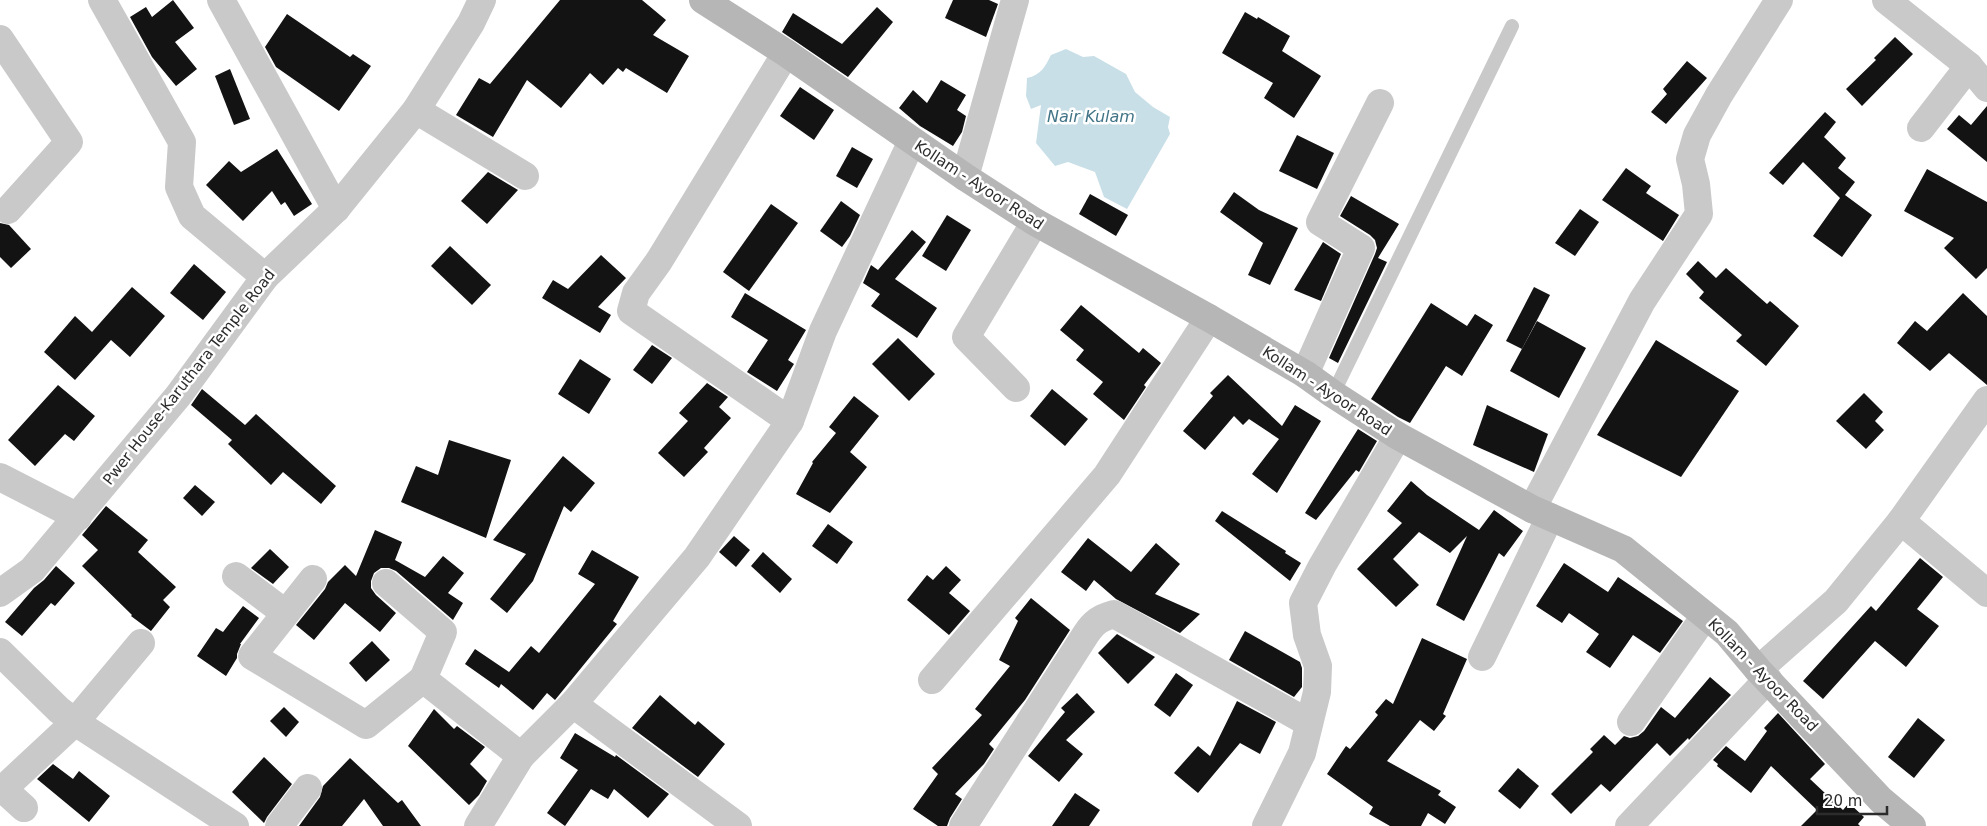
<svg xmlns="http://www.w3.org/2000/svg" width="1987" height="826" font-family="'DejaVu Sans',sans-serif">
	<rect width="100%" height="100%" fill="#fff"/>
	<!-- water -->
	<path fill="#c8dfe7" d="M1066 49 1083 57 1094 56 1126 74 1135 92 1153 107 1170 117 1168 127 1170 134 1127 209 1104 197 1095 172 1068 162 1055 166 1036 143 1041 105 1031 109 1026 96 1027 78C1041 75 1045 67 1051 55Z"/>
	<!-- building -->
	<g fill="#131313">
		<polygon points="173,0 194,28 175,42 197,69 176,86 152,57 130,17 146,7 152,17"/>
		<polygon points="560,0 642,0 666,20 653,35 689,56 667,93 626,68 623,72 618,68 603,85 590,73 561,108 527,80 493,137 456,115 479,78 490,84"/>
		<polygon points="953,0 989,0 998,4 986,37 945,18"/>
		<polygon points="877,7 893,22 848,77 782,32 793,13 842,44"/>
		<polygon points="1245,12 1257,19 1258,17 1290,36 1282,51 1321,76 1294,118 1264,98 1273,83 1222,53"/>
		<polygon points="287,14 350,57 353,54 371,66 339,111 276,67 265,47"/>
		<polygon points="1895,37 1913,54 1862,106 1846,89 1876,60 1874,58"/>
		<polygon points="1687,61 1707,78 1666,124 1651,112 1667,94 1663,89"/>
		<polygon points="230,69 250,119 234,125 215,76"/>
		<polygon points="941,80 966,95 957,110 966,116 962,132 953,146 920,126 899,108 913,90 927,103"/>
		<polygon points="800,87 834,110 814,140 780,116"/>
		<polygon points="1987,106 1987,162 1947,129 1959,115 1971,125"/>
		<polygon points="1825,112 1836,122 1824,137 1846,158 1838,168 1855,182 1845,195 1872,215 1842,257 1813,236 1840,198 1803,162 1783,185 1769,173"/>
		<polygon points="1297,135 1334,153 1317,189 1279,171"/>
		<polygon points="852,147 873,159 857,188 836,176"/>
		<polygon points="277,149 312,204 294,216 285,202 281,205 272,191 243,221 206,185 229,161 241,172"/>
		<polygon points="1626,168 1651,186 1646,193 1679,215 1663,241 1602,200"/>
		<polygon points="1927,169 1987,202 1987,268 1976,279 1944,248 1954,238 1904,211"/>
		<polygon points="488,172 518,190 487,224 461,201"/>
		<polygon points="1234,192 1259,210 1298,228 1270,285 1248,275 1263,243 1220,212"/>
		<polygon points="1090,194 1128,215 1116,236 1079,214"/>
		<polygon points="1351,196 1399,224 1378,258 1387,262 1338,363 1329,358 1375,254 1377,248 1375,240 1370,235 1340,216"/>
		<polygon points="841,201 860,215 850,236 842,247 820,231"/>
		<polygon points="771,204 798,223 749,291 723,272"/>
		<polygon points="1580,209 1599,222 1575,256 1555,243"/>
		<polygon points="947,215 971,230 946,271 922,256"/>
		<polygon points="0,223 9,225 31,249 11,268 0,257"/>
		<polygon points="912,230 926,242 895,279 937,308 917,338 871,306 880,294 863,283 871,265 878,270"/>
		<polygon points="1323,242 1341,254 1321,301 1294,290"/>
		<polygon points="450,246 491,285 472,305 431,266"/>
		<polygon points="601,255 626,278 598,307 611,315 600,333 542,298 553,280 568,289"/>
		<polygon points="1698,261 1716,278 1726,268 1767,304 1770,301 1799,326 1766,366 1736,341 1742,335 1699,298 1704,292 1686,274"/>
		<polygon points="194,264 226,292 203,320 170,293"/>
		<polygon points="132,287 165,316 130,357 111,340 75,380 44,352 75,316 92,332"/>
		<polygon points="1534,287 1550,295 1522,349 1506,341"/>
		<polygon points="745,293 806,330 788,360 794,364 777,391 747,372 768,340 731,317"/>
		<polygon points="1963,293 1987,316 1987,385 1949,353 1930,371 1897,343 1915,321 1927,331"/>
		<polygon points="1431,303 1467,326 1475,314 1493,325 1462,376 1446,366 1410,423 1398,417 1371,399"/>
		<polygon points="1081,305 1139,353 1143,348 1161,363 1144,385 1146,387 1124,420 1093,394 1103,382 1076,360 1084,350 1060,330"/>
		<polygon points="1537,321 1586,348 1559,398 1510,371"/>
		<polygon points="898,338 935,374 909,401 872,364"/>
		<polygon points="1656,340 1739,391 1681,477 1597,435"/>
		<polygon points="652,345 672,358 652,384 633,370"/>
		<polygon points="580,359 611,379 589,414 558,394"/>
		<polygon points="1228,375 1282,426 1295,405 1321,421 1277,493 1252,474 1279,439 1249,419 1243,425 1234,416 1205,450 1183,431 1213,396 1210,393"/>
		<polygon points="707,383 728,397 719,407 731,418 704,448 708,452 684,477 658,453 688,421 679,413"/>
		<polygon points="58,385 95,416 74,441 65,434 35,466 8,440"/>
		<polygon points="202,389 245,425 256,414 336,486 321,504 283,472 271,485 228,444 232,440 191,405"/>
		<polygon points="1052,389 1088,419 1065,446 1030,416"/>
		<polygon points="1864,393 1883,412 1875,421 1884,430 1866,449 1836,421"/>
		<polygon points="854,396 879,416 850,452 867,467 830,513 796,494 813,463 812,462 836,433 829,427"/>
		<polygon points="1487,405 1548,434 1534,472 1473,445"/>
		<polygon points="1358,429 1377,441 1359,472 1356,470 1316,520 1305,513"/>
		<polygon points="449,440 511,460 486,538 401,502 416,466 438,475"/>
		<polygon points="563,456 595,483 571,512 564,506 533,581 507,613 490,599 526,554 493,540"/>
		<polygon points="1411,481 1427,495 1479,530 1494,510 1523,531 1504,557 1499,553 1464,621 1436,605 1467,536 1450,553 1419,532 1393,559 1419,585 1396,607 1357,569 1402,523 1387,511"/>
		<polygon points="195,485 215,502 202,516 183,498"/>
		<polygon points="106,506 148,540 138,552 176,587 163,600 170,607 151,631 131,616 132,615 82,566 98,550 82,535"/>
		<polygon points="1222,511 1286,551 1285,553 1301,563 1290,581 1215,521"/>
		<polygon points="828,524 853,542 837,564 812,546"/>
		<polygon points="375,530 402,542 395,560 425,577 443,556 464,573 448,593 463,603 453,620 396,571 389,568 381,568 374,573 371,581 371,588 376,595 396,613 380,632 345,603 314,640 296,625 325,589 328,582 345,565 356,576"/>
		<polygon points="734,536 750,550 736,567 719,552"/>
		<polygon points="1088,538 1131,572 1156,543 1180,564 1155,594 1200,614 1180,633 1116,599 1094,580 1086,591 1061,572"/>
		<polygon points="270,549 289,567 273,584 251,568"/>
		<polygon points="592,550 639,577 613,621 617,624 555,700 547,693 533,710 501,684 499,688 465,664 475,649 509,672 531,646 539,653 595,584 578,574"/>
		<polygon points="763,552 792,579 780,593 751,566"/>
		<polygon points="1920,558 1943,577 1917,609 1939,626 1906,667 1875,641 1823,699 1803,681 1871,606 1876,611"/>
		<polygon points="1564,563 1608,592 1618,577 1683,621 1660,653 1633,635 1610,668 1586,652 1599,634 1569,613 1562,623 1536,606"/>
		<polygon points="56,566 75,583 55,606 51,603 22,636 5,622 34,588 44,580"/>
		<polygon points="946,566 961,580 949,593 970,611 949,635 907,600 927,575 933,580"/>
		<polygon points="1031,598 1070,630 1025,700 989,744 994,749 984,764 955,794 962,799 950,818 947,826 938,826 913,809 938,774 932,768 982,715 975,709 1010,666 999,660 1018,621 1015,618"/>
		<polygon points="243,606 259,618 240,644 241,644 237,654 237,658 226,676 197,656 216,628 223,632"/>
		<polygon points="1245,631 1300,662 1302,668 1302,687 1294,697 1229,660"/>
		<polygon points="1117,634 1155,657 1128,684 1098,653"/>
		<polygon points="1422,638 1467,659 1443,714 1446,716 1434,731 1420,720 1387,761 1441,791 1438,795 1456,807 1445,824 1428,813 1421,826 1390,826 1369,814 1373,807 1327,774 1346,746 1350,749 1378,715 1375,712 1386,699 1393,704"/>
		<polygon points="372,641 390,660 366,682 349,663"/>
		<polygon points="1176,673 1193,685 1170,717 1154,705"/>
		<polygon points="1710,677 1731,695 1689,740 1688,738 1670,756 1657,743 1610,792 1601,784 1571,814 1551,794 1593,752 1590,749 1604,735 1615,745 1624,736 1630,738 1638,736 1644,731 1661,707 1675,718"/>
		<polygon points="1077,693 1095,712 1066,740 1083,754 1059,782 1028,756 1065,712 1061,708"/>
		<polygon points="660,695 695,725 698,721 725,744 698,777 632,728"/>
		<polygon points="1237,701 1276,722 1260,754 1240,743 1198,793 1174,773 1198,746 1210,756"/>
		<polygon points="284,707 299,722 286,737 270,721"/>
		<polygon points="434,709 454,729 457,726 485,747 470,764 487,781 479,795 469,805 408,746"/>
		<polygon points="1778,713 1825,764 1810,779 1843,810 1849,803 1864,817 1858,824 1860,826 1801,826 1817,810 1771,766 1751,793 1717,766 1718,764 1713,760 1726,746 1745,761 1767,731 1764,728"/>
		<polygon points="1918,718 1945,740 1914,778 1888,757"/>
		<polygon points="575,733 615,757 616,755 669,794 648,818 614,789 608,799 591,789 565,826 547,813 578,770 560,758"/>
		<polygon points="264,757 292,784 267,817 264,823 232,792"/>
		<polygon points="350,758 398,803 402,800 421,826 383,826 364,799 342,826 299,826 320,797 323,786"/>
		<polygon points="53,764 73,779 79,771 110,796 89,822 37,779"/>
		<polygon points="1518,768 1539,786 1520,809 1498,791"/>
		<polygon points="1075,793 1100,810 1089,826 1052,826"/>
	</g>
	<g fill="none" stroke-linecap="round" stroke-linejoin="round">
		<!-- lane -->
		<polyline stroke="#c9c9c9" stroke-width="14" points="1333,394 1512,26"/>
		<!-- street -->
		<g stroke="#c9c9c9" stroke-width="28">
			<polyline points="102,0 182,142 179,187 192,216 265,277"/>
			<polyline points="221,0 336,209"/>
			<polyline points="1886,0 1969,66 1987,88"/>
			<polyline points="0,39 69,142 8,210"/>
			<polyline points="786,53 659,261 636,293 631,311 790,421"/>
			<polyline points="416,110 525,176"/>
			<polyline points="1921,128 1969,66"/>
			<polyline points="965,177 1015,0"/>
			<polyline points="1305,374 1361,248 1320,222 1380,103"/>
			<polyline points="1016,388 966,337 1035,222"/>
			<polyline points="0,477 78,517"/>
			<polyline points="1532,509 1642,301 1699,214 1696,184 1690,159 1697,135 1719,95 1779,0"/>
			<polyline points="1901,521 1987,593"/>
			<polyline points="236,576 285,613"/>
			<polyline points="313,579 252,656 366,725 423,679 521,756"/>
			<polyline points="386,583 443,632 423,679"/>
			<polyline points="0,593 32,570 178,396 265,277 336,209 416,110 471,23 482,0"/>
			<polyline points="0,652 59,710 75,722 235,826"/>
			<polyline points="1482,657 1550,517"/>
			<polyline points="1758,670 1836,601 1901,521 1987,400"/>
			<polyline points="932,680 1107,475 1209,318"/>
			<polyline points="573,704 738,826"/>
			<polyline points="1631,722 1705,616"/>
			<polyline points="24,808 3,789 75,722 141,643"/>
			<polyline points="279,826 308,788"/>
			<polyline points="478,826 521,756 573,704 697,557 790,421 823,331 912,141"/>
			<path d="M963 826 1086 634C1094 622 1100 618 1114 614L1309 723"/>
			<polyline points="1266,826 1302,753 1317,692 1318,666 1307,635 1303,603 1322,566 1398,436"/>
			<polyline points="1629,826 1768,679"/>
		</g>
		<!-- secondary -->
		<polyline stroke="#b6b6b6" stroke-width="28" points="703,0 786,53 965,177 1035,222 1209,318 1305,374 1333,394 1398,436 1532,509 1623,549 1727,633 1758,670 1881,800 1912,826"/>
	</g>
	<g text-anchor="middle" dominant-baseline="central" stroke-width="5" stroke-linejoin="round" paint-order="stroke">
		<!-- street labels -->
		<g font-size="15" fill="#2c2c2c" stroke="#fff">
			<text transform="translate(979 185) rotate(33)">Kollam - Ayoor Road</text>
			<text transform="translate(189 377) rotate(-52)">Pwer House-Karuthara Temple Road</text>
			<text transform="translate(1327 391) rotate(33)">Kollam - Ayoor Road</text>
			<text transform="translate(1763 675) rotate(46)">Kollam - Ayoor Road</text>
		</g>
		<!-- water labels -->
		<g font-size="16" font-style="italic" fill="#427487" stroke="#fff">
			<text x="1091" y="116">Nair Kulam</text>
		</g>
	</g>
	<!-- scale -->
	<path d="M1817 806v8h70v-8" fill="none" stroke="#2c2c2c" stroke-width="2.5"/>
	<text x="1824" y="806" font-size="15" fill="#2c2c2c" stroke="#ffffff" stroke-width="4" paint-order="stroke">20 m</text>
</svg>
